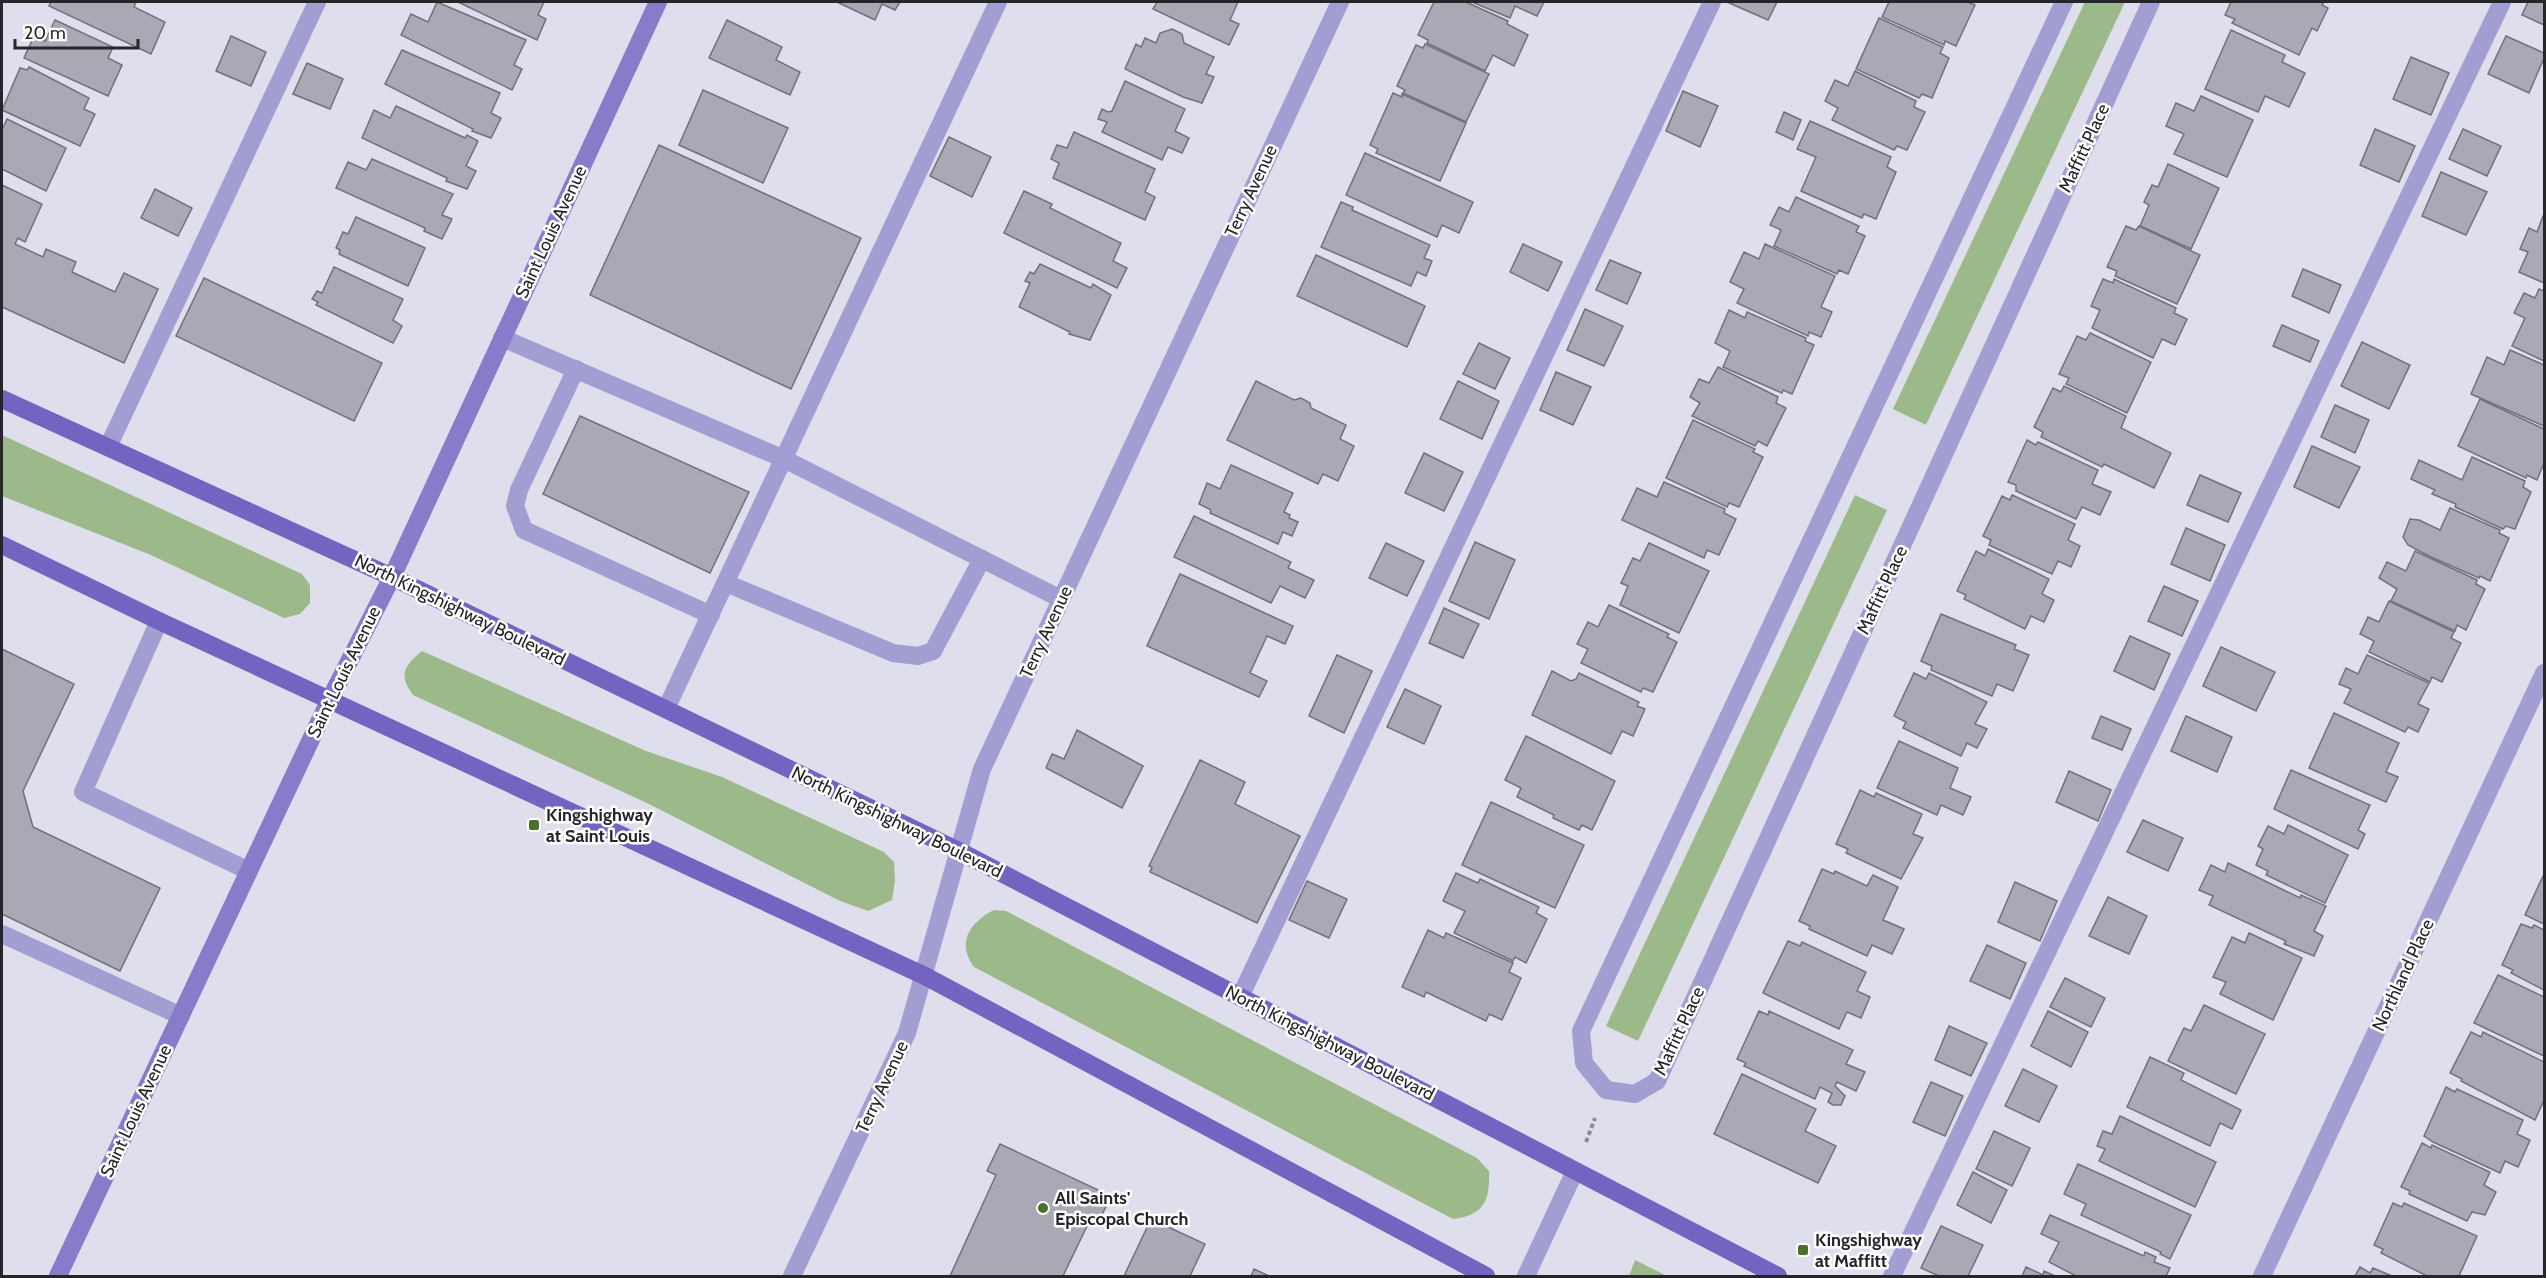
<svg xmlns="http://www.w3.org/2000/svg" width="2546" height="1278" font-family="Cabin,sans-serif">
	<rect width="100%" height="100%" fill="#dfdeec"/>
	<!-- green -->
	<g fill="#9cba89">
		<polygon points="2085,2 2125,2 1926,425 1893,409"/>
		<polygon points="2,435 302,574 310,585 310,603 300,614 284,618 151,555 2,496"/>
		<polygon points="1855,495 1887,510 1638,1041 1606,1026"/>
		<path d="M422 651 646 751 722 777 884 852 894 862 895 881 892 900 868 911 840 901 649 804 413 695C398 675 404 666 422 651Z"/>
		<path d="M994 910 1006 911 1477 1158 1489 1171C1490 1201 1484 1215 1453 1219L974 967C956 943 970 922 994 910Z"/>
		<polygon points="1635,1260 1667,1276 1629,1276"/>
	</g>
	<!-- building -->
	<g fill="#a9a8b5" stroke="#71707d" stroke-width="1.5">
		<polygon points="51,2 136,2 134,7 165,22 151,54 49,6"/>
		<polygon points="437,2 526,40 514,65 522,69 512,90 401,35 411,14 428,22"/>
		<polygon points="458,2 544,2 538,15 546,19 537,40"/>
		<polygon points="837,2 900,2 895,10 882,4 875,20"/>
		<polygon points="1157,2 1238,2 1230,20 1239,24 1229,45 1153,9"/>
		<polygon points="1434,2 1466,2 1508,21 1507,24 1528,35 1514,66 1493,55 1485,71 1427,43 1428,40 1418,35"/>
		<polygon points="1472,2 1544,2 1537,16 1515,6 1510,18"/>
		<polygon points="1727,2 1777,2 1768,20"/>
		<polygon points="1889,2 1967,2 1975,5 1956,46 1945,41 1944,45 1882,17"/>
		<polygon points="2231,2 2324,2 2322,5 2328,8 2317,31 2312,28 2299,55 2232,23 2235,19 2225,15"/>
		<polygon points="2528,2 2544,2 2544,25 2522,15"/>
		<polygon points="1879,18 1943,47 1940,53 1949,58 1932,98 1922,94 1919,98 1856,69"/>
		<polygon points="55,20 113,47 108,58 122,65 108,96 24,58 34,36 45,41"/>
		<polygon points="727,20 782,47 776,60 800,72 790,95 709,58"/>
		<polygon points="1172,29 1182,34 1184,43 1214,57 1206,74 1214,77 1202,103 1183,97 1125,69 1136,44 1141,47 1145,38 1156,43 1160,33"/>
		<polygon points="2231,30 2285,55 2282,62 2305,73 2289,107 2265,96 2258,112 2205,89"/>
		<polygon points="231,36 266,52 251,86 216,71"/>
		<polygon points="2506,36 2544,53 2544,58 2529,93 2488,74"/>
		<polygon points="1425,44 1489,74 1466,122 1403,93 1405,90 1397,86 1416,45 1423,48"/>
		<polygon points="402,50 500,93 491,113 501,118 491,138 472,131 473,129 385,84"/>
		<polygon points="2411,57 2449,73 2431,115 2393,99"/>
		<polygon points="307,63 343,79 330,109 293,94"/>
		<polygon points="29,67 89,98 84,109 95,114 80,146 2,110 20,68 27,70"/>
		<polygon points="1855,71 1916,101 1914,107 1925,112 1907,150 1897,146 1894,150 1832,120 1838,108 1825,101 1835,80 1848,86"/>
		<polygon points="1125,81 1185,109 1175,131 1189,138 1182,153 1168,147 1162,160 1102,132 1107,122 1098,119 1102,109 1108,112 1112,111"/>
		<polygon points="703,90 788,128 763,183 679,145"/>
		<polygon points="1683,91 1718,106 1700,147 1666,131"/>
		<polygon points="1393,93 1402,97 1402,94 1466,123 1440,181 1376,153 1378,149 1370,145"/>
		<polygon points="2201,96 2253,120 2227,177 2174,154 2184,134 2166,126 2176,103 2194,111"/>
		<polygon points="396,106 465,138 467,135 478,141 466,166 476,171 467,189 446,181 447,178 362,138 374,110 390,118"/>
		<polygon points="1784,112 1801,120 1793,140 1776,132"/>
		<polygon points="7,119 66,148 46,191 2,169 2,130"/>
		<polygon points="1810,121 1891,157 1887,167 1896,172 1876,219 1864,214 1862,218 1801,191 1816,157 1797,149"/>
		<polygon points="2375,129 2415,146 2399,182 2360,165"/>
		<polygon points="2463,129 2501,146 2487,176 2449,159"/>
		<polygon points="1074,132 1155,169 1145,192 1155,197 1145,220 1053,178 1059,163 1051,159 1057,145 1067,148"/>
		<polygon points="949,137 991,157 972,197 930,176"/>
		<polygon points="659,145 861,238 791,389 590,295"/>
		<polygon points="1365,153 1473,202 1459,233 1442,225 1437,237 1346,195"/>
		<polygon points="372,159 453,194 442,215 452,219 442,239 424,231 425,228 336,188 348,162 366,170"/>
		<polygon points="2168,164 2219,188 2191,249 2140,226 2149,205 2144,202 2152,185 2158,187"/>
		<polygon points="2441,172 2487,192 2466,235 2422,216"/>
		<polygon points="2,185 42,204 25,242 18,238 15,244 43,257 46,249 76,262 72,272 115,292 124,273 158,289 124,363 2,307"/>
		<polygon points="155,189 192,208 178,236 141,218"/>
		<polygon points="1024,191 1052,204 1050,208 1121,243 1113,261 1127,268 1117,288 1004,233"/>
		<polygon points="1796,197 1859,226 1856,232 1865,236 1848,274 1839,270 1837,274 1774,246 1781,230 1770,225 1779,207 1789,212"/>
		<polygon points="1341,202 1353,207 1352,210 1430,245 1424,258 1432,261 1426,276 1417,272 1411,286 1321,247"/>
		<polygon points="2543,216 2544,216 2544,283 2519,272 2528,252 2520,249 2529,228 2537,232"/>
		<polygon points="356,217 425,248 408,286 339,254 340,250 336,248 343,232 348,234"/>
		<polygon points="2126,226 2136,230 2139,226 2200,255 2177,304 2115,276 2117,271 2107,267"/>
		<polygon points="1523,244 1562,262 1548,291 1510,272"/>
		<polygon points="1765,244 1835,276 1821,307 1832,312 1821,337 1809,332 1808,336 1737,303 1744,289 1730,282 1744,252 1759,259"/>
		<polygon points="1316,255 1425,306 1407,347 1297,296"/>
		<polygon points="1610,260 1641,273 1627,304 1596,290"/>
		<polygon points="1040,264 1091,288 1093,284 1111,295 1090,340 1069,334 1070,332 1019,307 1030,283 1025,281 1030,272 1034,274"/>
		<polygon points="334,267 403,299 393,320 402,326 393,343 316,305 318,302 312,299 317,291 322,293"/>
		<polygon points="2303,269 2341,285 2329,313 2292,296"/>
		<polygon points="204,278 382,363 354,421 176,336"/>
		<polygon points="2103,279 2113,283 2114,279 2176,308 2174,313 2187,319 2175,345 2162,339 2153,358 2092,328 2100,310 2091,306"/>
		<polygon points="2539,289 2544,291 2544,361 2512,346 2525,318 2514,313 2524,293 2535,298"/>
		<polygon points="1585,309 1623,326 1604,366 1567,350"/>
		<polygon points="1729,310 1745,318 1747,312 1806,338 1805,341 1814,345 1792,394 1783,390 1782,393 1723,367 1730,351 1715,343"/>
		<polygon points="2282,325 2319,341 2310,362 2273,346"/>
		<polygon points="2090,333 2151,362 2127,413 2066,384 2069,378 2059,374 2077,336 2086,340"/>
		<polygon points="2362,342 2410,365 2389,409 2341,386"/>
		<polygon points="1479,343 1510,358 1495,389 1463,374"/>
		<polygon points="2510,350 2544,365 2544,426 2471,394 2487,357 2504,365"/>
		<polygon points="1718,367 1778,397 1776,403 1786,408 1767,446 1758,441 1755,446 1692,416 1700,403 1690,397 1699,379 1709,383"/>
		<polygon points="1556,372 1591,387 1573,425 1540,410"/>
		<polygon points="1256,381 1294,400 1301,398 1310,403 1311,408 1346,425 1340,439 1354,446 1338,481 1323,474 1318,484 1227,440"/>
		<polygon points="1458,381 1499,401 1482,439 1440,419"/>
		<polygon points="2064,386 2126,416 2121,428 2171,453 2154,488 2104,464 2102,467 2041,437 2043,432 2034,427 2053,388 2061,392"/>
		<polygon points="2480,399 2544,429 2544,463 2537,480 2527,475 2526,478 2458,446"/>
		<polygon points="2335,405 2369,420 2355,453 2321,437"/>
		<polygon points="580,416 749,492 710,573 543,494"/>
		<polygon points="1693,420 1755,449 1753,452 1763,457 1739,507 1729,503 1727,507 1666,478"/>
		<polygon points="2027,440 2036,445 2038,442 2098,470 2092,484 2111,492 2100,515 2082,507 2076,519 2016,491 2016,485 2008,482"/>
		<polygon points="2312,446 2360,467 2339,508 2294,487"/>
		<polygon points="1424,453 1463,472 1444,511 1405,493"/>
		<polygon points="2472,457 2525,481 2523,487 2531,492 2515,529 2506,526 2503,529 2455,507 2456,504 2432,494 2435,490 2411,479 2419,460 2462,480"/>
		<polygon points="1231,465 1293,493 1284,512 1290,515 1289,518 1298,522 1292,536 1283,532 1278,544 1210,513 1211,510 1199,504 1207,483 1220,489"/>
		<polygon points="2200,475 2241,493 2228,522 2187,505"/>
		<polygon points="1664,482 1725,509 1724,513 1736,519 1719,555 1707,550 1704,558 1622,520 1637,488 1657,497"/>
		<polygon points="2012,495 2075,524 2068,540 2080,546 2071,567 2058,561 2052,574 1989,545 1991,540 1983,536 2002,496 2010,500"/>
		<polygon points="2450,508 2500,530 2499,533 2509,538 2490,581 2480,576 2479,578 2431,557 2408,545 2403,537 2410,519 2419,520 2440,530"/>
		<polygon points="1194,516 1291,562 1288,568 1314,580 1305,598 1280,586 1271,603 1174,557"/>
		<polygon points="2186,528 2225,545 2210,581 2171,564"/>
		<polygon points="1475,542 1515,560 1489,619 1449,601"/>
		<polygon points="1386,543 1424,561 1407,596 1369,578"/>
		<polygon points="1649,543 1709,571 1679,633 1620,605 1628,586 1621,583 1633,558 1640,561"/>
		<polygon points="1988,549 2049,579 2042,594 2054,600 2044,622 2031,616 2025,629 1964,599 1966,595 1957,591 1976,551 1985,556"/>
		<polygon points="2415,551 2477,580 2476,584 2485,589 2466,630 2457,625 2455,631 2391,601 2397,589 2379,578 2387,562 2406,571"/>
		<polygon points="1180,574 1293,626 1285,644 1267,636 1250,673 1267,681 1259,697 1147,646"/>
		<polygon points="2164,586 2198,601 2182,636 2148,621"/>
		<polygon points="2389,601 2454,632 2451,638 2461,643 2442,682 2432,677 2430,682 2369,652 2374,641 2360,634 2368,617 2379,622"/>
		<polygon points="1609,605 1669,634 1667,637 1677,642 1653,692 1643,688 1641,692 1581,663 1588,649 1577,644 1588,622 1598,627"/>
		<polygon points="1444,608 1479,624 1463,658 1429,643"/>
		<polygon points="1941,614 2016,645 2014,649 2029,655 2013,691 1997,684 1992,696 1931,670 1932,666 1921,661"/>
		<polygon points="2130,636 2170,654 2154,690 2114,671"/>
		<polygon points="2221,647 2275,672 2256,711 2203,686"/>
		<polygon points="2,649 74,684 23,791 33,827 160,888 120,971 2,914"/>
		<polygon points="1337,655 1372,671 1344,733 1309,716"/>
		<polygon points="2367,655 2429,683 2418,704 2429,709 2418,732 2408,727 2405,732 2344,703 2351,689 2339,684 2346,668 2358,674"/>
		<polygon points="1552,671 1571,681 1576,679 1579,673 1639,702 1637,706 1645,709 1633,736 1622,731 1611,754 1532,715"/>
		<polygon points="1914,673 1926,679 1929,673 1987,702 1975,724 1987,729 1977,748 1967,743 1961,756 1903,728 1906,722 1894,716"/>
		<polygon points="1405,689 1441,706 1424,744 1387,727"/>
		<polygon points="2334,713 2399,743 2386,772 2398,777 2386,802 2309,768"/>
		<polygon points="2101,716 2131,729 2122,750 2092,738"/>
		<polygon points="2186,716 2232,737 2217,772 2171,751"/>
		<polygon points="1077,730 1143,766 1122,808 1046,768 1052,754 1064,759"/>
		<polygon points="1526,736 1615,781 1592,830 1582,825 1579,830 1553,818 1554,815 1517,797 1521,788 1505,780"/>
		<polygon points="1899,741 1958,768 1950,788 1971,797 1963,815 1941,805 1937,815 1877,788"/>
		<polygon points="1200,760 1245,782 1235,804 1300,836 1257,923 1150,872 1152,867 1149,866"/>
		<polygon points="2291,770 2370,805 2358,830 2365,834 2358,849 2274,809"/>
		<polygon points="2069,771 2111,790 2098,821 2056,802"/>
		<polygon points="1860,790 1874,797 1876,793 1922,814 1913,834 1923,838 1901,879 1846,853 1848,849 1836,844"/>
		<polygon points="1491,802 1584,845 1555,908 1462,865"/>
		<polygon points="2143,820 2183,838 2168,871 2127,852"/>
		<polygon points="2288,825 2348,855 2325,903 2266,875 2268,871 2256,865 2263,849 2258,846 2268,826 2284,834"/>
		<polygon points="2228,863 2300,898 2301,895 2326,906 2314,931 2323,936 2314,956 2284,944 2286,941 2209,905 2213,896 2199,890 2211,865 2225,872"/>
		<polygon points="1822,869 1834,874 1835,871 1867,886 1873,875 1898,887 1883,920 1904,929 1892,954 1872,945 1867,956 1809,929 1810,926 1799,921"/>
		<polygon points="1456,873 1478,883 1480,879 1539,907 1536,913 1547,919 1526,963 1515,957 1513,961 1454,933 1465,911 1443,901"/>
		<polygon points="2544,874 2544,924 2525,915"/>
		<polygon points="1307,881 1347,899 1329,938 1289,920"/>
		<polygon points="2015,882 2057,901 2040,941 1998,922"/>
		<polygon points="2108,897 2147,916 2129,954 2089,936"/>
		<polygon points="2521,924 2532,928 2534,925 2544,930 2544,990 2511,973 2513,970 2502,965"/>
		<polygon points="1428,930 1444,938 1446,933 1513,963 1509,972 1521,978 1502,1020 1489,1014 1486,1021 1426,992 1424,997 1402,987"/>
		<polygon points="2249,933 2302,958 2273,1020 2220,994 2226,982 2213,977 2232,937 2245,943"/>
		<polygon points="1788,941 1800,946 1802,942 1866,972 1857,991 1870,997 1861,1018 1847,1012 1839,1029 1763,993"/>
		<polygon points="1987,945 2026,963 2010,999 1970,981"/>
		<polygon points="2498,975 2544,997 2544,1056 2474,1023"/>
		<polygon points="2065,978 2105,998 2091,1027 2050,1007"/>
		<polygon points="2204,1005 2265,1034 2236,1094 2168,1061 2184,1028 2191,1031"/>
		<polygon points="1759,1011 1768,1015 1769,1011 1853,1050 1846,1064 1865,1072 1856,1091 1837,1082 1835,1086 1845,1096 1841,1105 1833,1105 1828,1102 1832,1093 1820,1087 1815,1099 1744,1066 1746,1063 1737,1059"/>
		<polygon points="2048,1011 2088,1032 2071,1067 2031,1046"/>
		<polygon points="1949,1026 1987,1043 1971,1076 1935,1060"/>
		<polygon points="2471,1032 2481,1037 2483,1032 2544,1062 2544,1100 2535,1120 2461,1081 2462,1079 2450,1073"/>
		<polygon points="2150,1057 2184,1073 2181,1080 2241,1110 2232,1129 2220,1123 2210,1146 2127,1107"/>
		<polygon points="2023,1069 2057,1086 2039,1122 2005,1106"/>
		<polygon points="1742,1074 1816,1109 1805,1131 1836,1146 1818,1183 1714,1134"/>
		<polygon points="1931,1082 1963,1096 1945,1136 1913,1122"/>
		<polygon points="2446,1087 2455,1092 2457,1089 2523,1120 2517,1134 2530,1140 2518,1167 2505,1161 2500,1173 2433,1142 2424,1136"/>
		<polygon points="2120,1116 2216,1162 2195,1207 2099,1161 2105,1149 2097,1146 2103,1131 2112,1134"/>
		<polygon points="1994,1131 2030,1148 2012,1186 1976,1169"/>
		<polygon points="2422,1143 2431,1148 2432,1145 2490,1172 2484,1185 2496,1192 2485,1215 2472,1212 2467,1221 2409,1194 2410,1191 2401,1187"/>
		<polygon points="1000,1144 1111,1196 1098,1223 1090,1220 1063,1276 950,1276 996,1175 987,1171"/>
		<polygon points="2078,1164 2191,1215 2170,1259 2160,1254 2161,1252 2081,1215 2086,1204 2064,1194"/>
		<polygon points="1973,1172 2007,1190 1991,1223 1957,1205"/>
		<polygon points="2393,1203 2402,1207 2404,1203 2477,1236 2459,1276 2427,1276 2381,1253 2383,1249 2374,1245"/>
		<polygon points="2050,1215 2144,1256 2145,1252 2156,1257 2154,1262 2170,1268 2166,1276 2076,1276 2049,1262 2059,1242 2041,1234"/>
		<polygon points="1151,1219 1205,1244 1190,1276 1124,1276"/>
		<polygon points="1941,1226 1983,1245 1968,1276 1939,1276 1921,1268"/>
		<polygon points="2026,1267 2043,1275 2044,1271 2055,1276 2022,1276"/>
		<polygon points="2360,1267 2370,1273 2373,1268 2392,1276 2355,1276"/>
		<polygon points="1254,1269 1269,1276 1251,1276"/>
	</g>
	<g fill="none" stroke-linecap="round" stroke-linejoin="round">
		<!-- path -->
		<polyline stroke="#8d8c96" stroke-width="4" stroke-dasharray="4.5 3" stroke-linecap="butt" points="1586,1142 1595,1118"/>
		<!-- lane -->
		<g stroke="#a39ed2" stroke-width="18">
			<polyline points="502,338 784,459 1061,599"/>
			<polyline points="576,369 519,490 515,506 524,530 711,615"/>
			<polyline points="108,447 317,2"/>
			<polyline points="726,583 893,653 918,656 933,651 982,559"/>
			<polyline points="159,621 83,792 249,871"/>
			<polyline points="666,709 998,2"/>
			<polyline points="2,934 181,1016"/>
			<polyline points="1240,997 1712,2"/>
			<polyline points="1892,1276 2502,2"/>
		</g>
		<!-- street -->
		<g stroke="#a39ed2" stroke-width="18">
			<polyline points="2064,2 1581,1031 1584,1063 1606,1090 1635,1094 1657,1081 2151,2"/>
			<polyline points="792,1276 907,1033 982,769 1340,2"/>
			<polyline points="1526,1276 1575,1171"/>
			<polyline points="2262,1276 2544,673"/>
		</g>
		<!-- secondary -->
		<polyline stroke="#877cc9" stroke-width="18" points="58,1276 330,699 392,577 658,2"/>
		<!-- primary -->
		<g stroke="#7463c1" stroke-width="18">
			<polyline points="2,399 392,577 959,851 1778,1276"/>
			<polyline points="2,545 159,621 925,976 1486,1276"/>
		</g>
	</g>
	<!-- markers -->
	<g fill="#4a702a" stroke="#fff" stroke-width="2">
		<rect x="528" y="819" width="12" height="12" rx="3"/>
		<circle cx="1043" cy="1208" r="6"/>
		<rect x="1797" y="1244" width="12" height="12" rx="3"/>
	</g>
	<g text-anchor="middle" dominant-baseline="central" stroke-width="5" stroke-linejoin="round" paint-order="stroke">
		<!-- street labels -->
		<g font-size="18" fill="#25252a" stroke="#fff">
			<text transform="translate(2084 148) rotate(-65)">Maffitt Place</text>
			<text transform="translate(1251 191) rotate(-65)">Terry Avenue</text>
			<text transform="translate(551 232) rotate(-65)">Saint Louis Avenue</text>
			<text transform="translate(1882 590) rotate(-65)">Maffitt Place</text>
			<text transform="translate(460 610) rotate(26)">North Kingshighway Boulevard</text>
			<text transform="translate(1046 632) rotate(-65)">Terry Avenue</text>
			<text transform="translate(344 672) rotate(-64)">Saint Louis Avenue</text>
			<text transform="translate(897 822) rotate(26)">North Kingshighway Boulevard</text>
			<text transform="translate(2403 975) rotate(-65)">Northland Place</text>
			<text transform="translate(1679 1031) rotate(-65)">Maffitt Place</text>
			<text transform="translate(1330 1043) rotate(27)">North Kingshighway Boulevard</text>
			<text transform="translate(882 1087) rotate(-65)">Terry Avenue</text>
			<text transform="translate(136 1111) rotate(-65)">Saint Louis Avenue</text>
		</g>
		<!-- poi labels -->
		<g font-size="18" font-weight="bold" fill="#25252a" stroke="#fff" text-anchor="start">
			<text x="546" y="815">Kingshighway<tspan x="546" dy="21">at Saint Louis</tspan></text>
			<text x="1055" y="1198">All Saints'<tspan x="1055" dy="21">Episcopal Church</tspan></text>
			<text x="1815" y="1240">Kingshighway<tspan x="1815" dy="21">at Maffitt</tspan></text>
		</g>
	</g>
	<!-- border -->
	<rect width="2546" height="1278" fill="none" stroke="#25252a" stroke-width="6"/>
	<!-- scale -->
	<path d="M15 39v9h123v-9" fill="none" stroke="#25252a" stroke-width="3"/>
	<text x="24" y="39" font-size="18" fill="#25252a" stroke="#ffffff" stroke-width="4.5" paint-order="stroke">20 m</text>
</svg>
